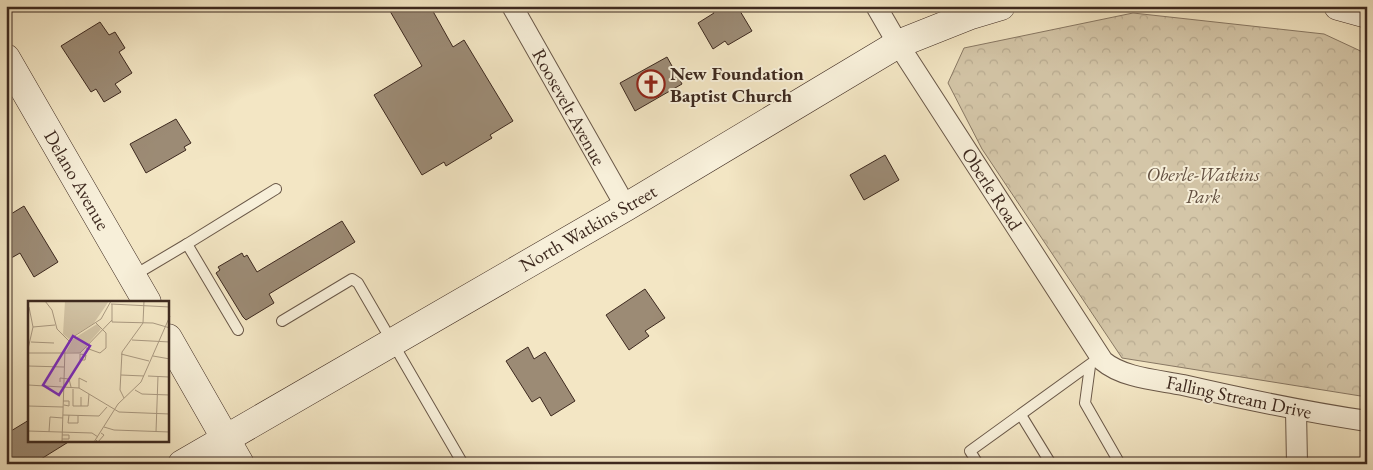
<svg xmlns="http://www.w3.org/2000/svg" width="1373" height="470" font-family="'EB Garamond',serif">
	<defs>
		<pattern id="park-crowns" width="20" height="18" patternUnits="userSpaceOnUse" patternTransform="scale(1.25)"><rect width="20" height="18" fill="#d4c6a8"/><path d="M2 6a3 3 0 1 1 6 0M12 15a3 3 0 1 1 6 0" fill="none" stroke="#b7aa90"/></pattern>
	</defs>
	<rect width="100%" height="100%" fill="#f3e6c4"/>
	<filter id="stains"><feTurbulence type="fractalNoise" baseFrequency=".004" numOctaves="4"/><feColorMatrix values="0 0 0 0 .2 0 0 0 0 .09 0 0 0 0 .02 0 0 0 .5 -.17"/></filter>
	<radialGradient id="worn" r=".72"><stop offset=".6" stop-color="#630" stop-opacity="0"/><stop offset="1" stop-color="#630" stop-opacity=".3"/></radialGradient>
	<!-- park -->
	<polygon fill="url(#park-crowns)" stroke="#887864" points="1133,13 1324,34 1367,54 1367,397 1122,358 982,149 948,83 964,48"/>
	<!-- building -->
	<g fill="#9c8b75" stroke="#3d291f">
		<polygon points="387,6 430,6 453,47 464,40 513,121 490,135 492,138 446,166 444,162 422,175 374,95 422,66"/>
		<polygon points="710,6 737,6 752,31 728,45 725,41 713,49 698,23 714,13"/>
		<polygon points="100,22 109,35 115,32 125,48 119,52 132,73 115,84 121,92 104,102 96,89 91,92 61,46"/>
		<polygon points="667,57 682,84 635,111 620,83"/>
		<polygon points="176,119 191,143 184,147 186,150 146,173 130,144"/>
		<polygon points="885,155 899,180 864,200 850,175"/>
		<polygon points="24,206 58,262 34,277 20,253 6,261 6,217"/>
		<polygon points="342,221 355,242 269,294 274,303 246,320 243,317 216,273 220,270 218,267 242,253 244,257 247,255 257,272"/>
		<polygon points="645,289 665,318 645,331 649,336 629,350 606,315"/>
		<polygon points="528,347 534,359 545,352 575,401 551,416 540,397 532,402 506,361"/>
		<polygon points="29,420 29,441 70,441 33,464 6,464 6,434"/>
	</g>
	<g fill="none" stroke-linecap="round" stroke-linejoin="round">
		<!-- service casing -->
		<g stroke="#6a5848" stroke-width="12">
			<g id="service">
				<polyline points="187,244 276,189"/>
				<polyline points="133,276 187,244 238,330"/>
				<polyline points="282,321 352,279 358,283 463,464"/>
				<polyline points="1090,366 1085,403 1120,464"/>
				<polyline points="1021,415 1051,464"/>
				<polyline points="978,464 970,451 1100,357"/>
			</g>
		</g>
		<!-- minor casing -->
		<g stroke="#6a5848" stroke-width="22">
			<g id="minor">
				<polyline points="512,6 626,207"/>
				<path d="M876 6 898 44 1103 361C1123 378 1158 380 1183 385 1244 399 1305 412 1367 421"/>
				<polyline points="1296,410 1297,464"/>
			</g>
		</g>
		<!-- secondary casing -->
		<g stroke="#3d291f" stroke-width="29">
			<g id="secondary">
				<polyline points="1338,6 1367,14"/>
				<polyline points="6,58 147,302"/>
				<polyline points="168,338 240,464"/>
				<polyline points="182,464 626,207 898,44 971,15 1001,6"/>
			</g>
		</g>
		<!-- service -->
		<use href="#service" stroke="#f7efd9" stroke-width="10"/>
		<!-- minor -->
		<use href="#minor" stroke="#f7efd9" stroke-width="20"/>
		<!-- secondary -->
		<use href="#secondary" stroke="#f7efd9" stroke-width="28"/>
	</g>
	<!-- icons -->
	<defs>
		<g id="church-ring" transform="scale(1.4375)"><circle r="9.5" fill="#f7efd9" stroke="#8f2418" stroke-width="1.5"/><path d="M-1.2-6h2.4v3.5h3.3v2.4h-3.3V6h-2.4V-.1h-3.3v-2.4h3.3Z" fill="#8f2418"/></g>
	</defs>
	<g fill-rule="evenodd">
		<use href="#church-ring" x="651" y="84"/>
	</g>
	<g text-anchor="middle" dominant-baseline="central" stroke-width="4" stroke-linejoin="round" paint-order="stroke">
		<!-- poi labels -->
		<g font-size="19" font-weight="bold" fill="#3d291f" stroke="#f7efd9" text-anchor="start">
			<text x="670" y="73">New Foundation<tspan x="670" dy="22">Baptist Church</tspan></text>
		</g>
		<!-- street labels -->
		<g font-size="19" fill="#3d291f" stroke="#f7efd9">
			<text transform="translate(569 107) rotate(61)">Roosevelt Avenue</text>
			<text transform="translate(77 180) rotate(60)">Delano Avenue</text>
			<text transform="translate(992 189) rotate(57)">Oberle Road</text>
			<text transform="translate(588 228) rotate(-30)">North Watkins Street</text>
			<text transform="translate(1239 397) rotate(12)">Falling Stream Drive</text>
		</g>
		<!-- park labels -->
		<g font-size="19" font-style="italic" fill="#635041" stroke="#f7efd9">
			<text x="1203" y="174">Oberle-Watkins<tspan x="1203" dy="22">Park</tspan></text>
		</g>
	</g>
	<!-- overview -->
	<g transform="translate(28 301)">
		<rect width="141" height="141" fill="#f3e6c4"/>
		<path d="M37 0H81L66 22 41 38 35 33ZM69 23 73 28 52 52 38 51 45 38Z" fill="#d4c6a8"/>
		<path fill="none" stroke="#aa9a82" stroke-width="1" d="M17 0 24 9 29 28 41 40M83 3 142 6M84 3V21L125 22 142 27M5 26 27 24M104 39 142 41M3 41 26 42M58 47 72 52 78 47V32L68 22M0 48 5 26 1 6M0 52H52L84 19M52 53V59H57L58 54 52 53M93 53 121 60M125 55 142 58M0 65 36 66M93 74 116 75M120 75 141 76M32 81V77L41 78 43 86M0 84 51 87 91 111 142 113M51 87V77L59 81M45 88V105H53M107 89 114 93 142 94M53 96V105H60L61 93M96 97 92 89 94 51 115 22 116 0M35 100H41V105L36 104M0 105 35 106M35 114 71 115 79 106M41 114 40 122H50V115M76 126 86 129 142 131M0 130 64 132 70 136M21 131 22 116 35 117M128 131 130 75M34 138H41V134H34M68 139 70 141 76 134 73 132M34 141 37 48 45 36 73 18 83 0M66 141 90 103 113 81 142 15"/>
		<path fill="#7b2cbf" fill-opacity="0.15" stroke="#7b2cbf" stroke-width="2.5" d="M45 35 62 45 31 94 15 84Z"/>
		<rect width="141" height="141" fill="none" stroke="#3d291f" stroke-width="2.5"/>
	</g>
	<!-- margin -->
	<rect width="1373" height="470" fill="none" stroke="#f3e6c4" stroke-width="25"/>
	<rect x="8" y="8" width="1358" height="455" fill="none" stroke="#3d291f" stroke-width="2.5"/>
	<rect x="12" y="12" width="1348" height="445" fill="none" stroke="#3d291f"/>
	<rect width="100%" height="100%" filter="url(#stains)"/>
	<rect width="100%" height="100%" fill="url(#worn)"/>
</svg>
